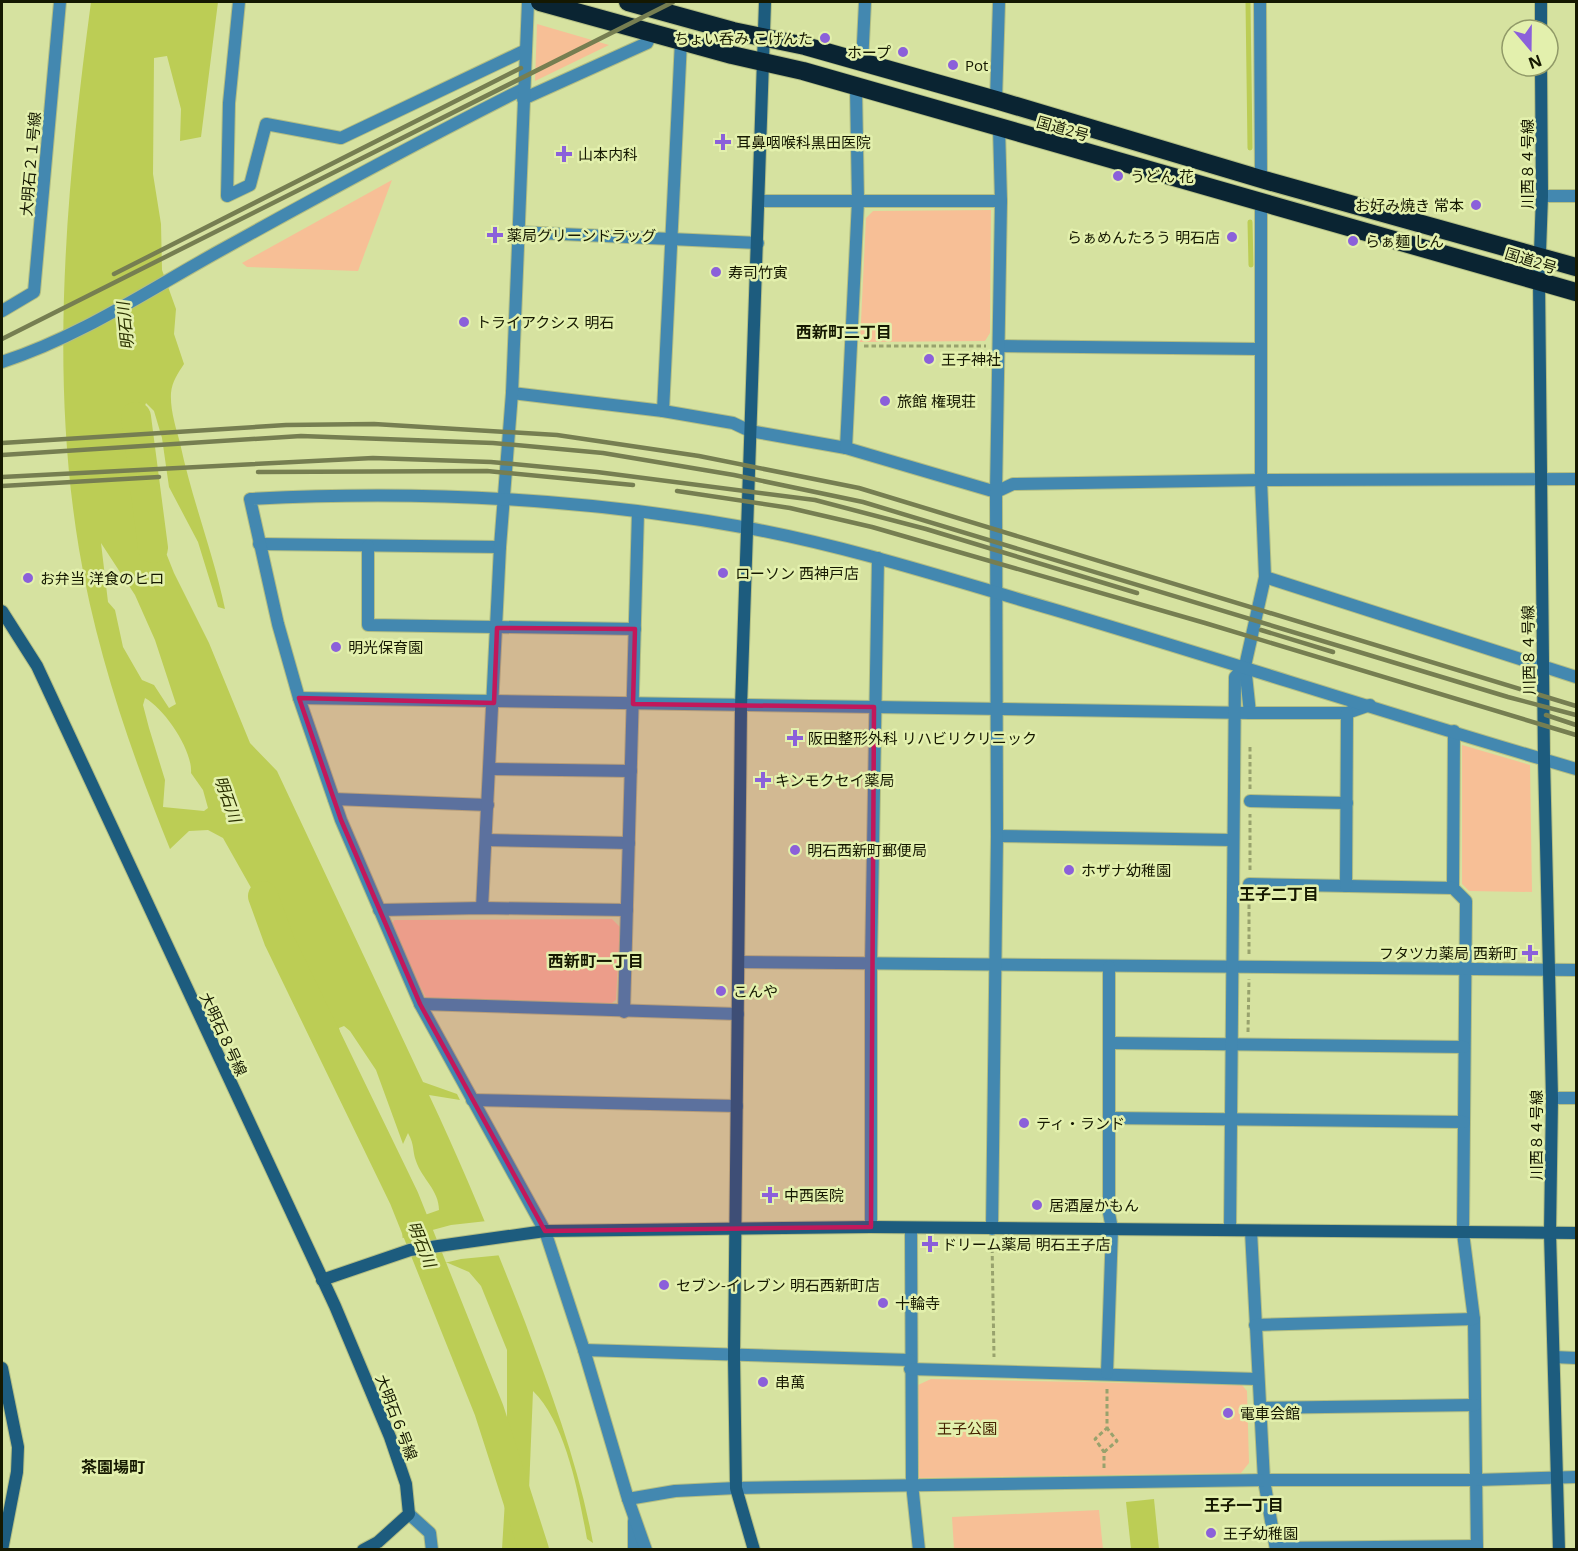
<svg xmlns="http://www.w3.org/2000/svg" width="1578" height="1551" font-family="'Open Sans','Noto Sans JP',sans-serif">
	<rect width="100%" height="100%" fill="#d6e2a0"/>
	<!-- green -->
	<g fill="#f7bf96">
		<polygon points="537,24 609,45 535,81"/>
		<polygon points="392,180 358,271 247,267 242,263"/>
		<polygon points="991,210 990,333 985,341 860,342 866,218 873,211"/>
		<polygon points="1462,745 1530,765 1532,892 1469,891 1462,884"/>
		<polygon points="612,919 620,927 616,1000 609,1005 426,998 391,927 394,920"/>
		<polygon points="931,1379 1242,1385 1247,1391 1249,1463 1241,1473 918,1478 918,1385"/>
		<polygon points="1099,1510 1103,1549 954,1549 952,1517"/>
	</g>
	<!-- water -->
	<g fill="#bccd55" fill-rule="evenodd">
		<path d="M91 2H218L201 137 180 141 181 109 167 56 154 58 153 174 161 224 162 270 176 309 174 334 184 364C178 373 172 382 171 393 170 410 176 428 180 443 192 500 213 552 225 609L218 607 198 542 169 487 162 438 154 411 146 403 138 424 145 500 174 573 209 643 250 743 277 771 423 1082 457 1094 460 1100 429 1095C464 1169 495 1245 525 1322 552 1395 579 1466 593 1543L587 1539C579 1495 566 1423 533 1391L529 1490 522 1532 533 1549H502L507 1468V1350L481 1286 469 1272 448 1263 420 1260 403 1251 402 1223 439 1210C439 1190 422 1179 416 1161 412 1150 415 1146 408 1133L403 1144 376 1070 350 1031 344 1026 339 1028 351 1081 352 1116 350 1117 323 1041 319 1019 290 991 289 978 294 964 223 838 208 830 189 831 170 849C131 753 96 651 79 549 49 368 67 182 91 2ZM101 543 135 595 155 640 176 704 169 708 154 685 142 680 123 647 115 610 108 602ZM145 698C165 709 193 751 191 773L203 790 208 808 204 811 163 807 165 780 149 728 143 705Z"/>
		<polygon points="1154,1499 1159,1549 1131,1549 1126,1502"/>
	</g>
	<!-- pier -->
	<polygon fill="#d6e2a0" points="487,1221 502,1255 461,1259 436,1265 408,1260 400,1252 399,1239 451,1225"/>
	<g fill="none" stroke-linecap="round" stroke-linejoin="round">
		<!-- stream -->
		<g stroke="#bccd55" stroke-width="5">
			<polyline points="1248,2 1250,148"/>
			<polyline points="1250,222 1251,265"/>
		</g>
		<!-- river -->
		<g stroke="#bccd55" stroke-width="30">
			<polyline points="136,417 153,548"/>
			<polyline points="263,896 279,940 404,1198 489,1410 534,1550"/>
		</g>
		<!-- street casing -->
		<g stroke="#b3be83" stroke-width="14">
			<g id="street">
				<polyline points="239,2 229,103 227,196 250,185 266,124 341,138 526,50"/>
				<polyline points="1260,2 1261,179"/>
				<polyline points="862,64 865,2"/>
				<polyline points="523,99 647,43 652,33"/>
				<polyline points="996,100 999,2"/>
				<polyline points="1542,196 1576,196"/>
				<polyline points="759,201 1001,201"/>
				<polyline points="518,232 758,243"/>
				<polyline points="2,311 34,292 60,2"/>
				<polyline points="1000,346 1260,349"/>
				<path d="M2 362C82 336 150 289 223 249 322 194 422 140 523 89"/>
				<polyline points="512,393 663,411 733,423 750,431 846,448 996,492 1013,484 1261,480 1576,479"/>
				<polyline points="663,411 681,41"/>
				<polyline points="846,448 858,201 856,88"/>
				<polyline points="259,544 500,547"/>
				<polyline points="368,546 368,625 635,629"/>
				<polyline points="1265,577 1576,677"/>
				<polyline points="1245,666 1250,713"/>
				<polyline points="299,698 1250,713 1347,713 1370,705"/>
				<polyline points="1454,731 1453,888 1466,901 1463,1233 1474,1319 1477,1550"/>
				<polyline points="490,769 631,771"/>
				<polyline points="334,799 488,805"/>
				<polyline points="1250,801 1347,803"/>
				<polyline points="997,836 1232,840"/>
				<polyline points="486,840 629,843"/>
				<polyline points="1249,884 1453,888"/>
				<polyline points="1346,886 1347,713"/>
				<polyline points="482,908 500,547 512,393 528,2"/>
				<polyline points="379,910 482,908 627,910"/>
				<polyline points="739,962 1576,970"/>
				<polyline points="420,1004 738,1014"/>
				<polyline points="624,1012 638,512"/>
				<polyline points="1109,1043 1464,1047"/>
				<polyline points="1552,1098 1576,1098"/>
				<polyline points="472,1100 737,1106"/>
				<polyline points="1109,1118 1464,1122"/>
				<polyline points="871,1227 871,964 878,558"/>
				<polyline points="911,1228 912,1484 919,1550"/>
				<polyline points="992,1229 997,836 996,492 1001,201 999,128"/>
				<polyline points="1230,1230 1235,677 1245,666 1265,577 1261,480 1261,204"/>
				<polyline points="1251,1231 1264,1480 1276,1550"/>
				<polyline points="1255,1325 1474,1319"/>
				<polyline points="584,1350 910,1360"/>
				<polyline points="1554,1357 1576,1358"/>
				<polyline points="910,1369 1257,1379"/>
				<polyline points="1107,1373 1112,1229 1109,1213 1109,967"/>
				<polyline points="1259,1408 1475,1405"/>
				<polyline points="628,1499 675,1491 736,1488 1264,1480 1476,1480 1576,1477"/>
				<polyline points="409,1514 430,1533 432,1550"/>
				<polyline points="1276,1548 1477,1546"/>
				<polyline points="634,1550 634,1521"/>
				<path d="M646 1550 628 1499 584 1350 545 1231 420 1004 341 820 299 698 278 624 250 499C417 490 584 498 748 528 851 547 952 580 1052 609 1227 661 1401 718 1576 769"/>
			</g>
		</g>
		<!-- secondary casing -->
		<g stroke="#b3be83" stroke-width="14">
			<g id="secondary">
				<polyline points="1541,2 1541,30"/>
				<polyline points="1541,66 1542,196 1539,281 1544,759 1552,1098 1550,1233 1559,1550"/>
				<polyline points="2,611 37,666 335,1306 390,1437 406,1484 409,1514 378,1542 363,1550"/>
				<polyline points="322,1280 410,1250 545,1231 871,1227 1576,1233"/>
				<polyline points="2,1368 18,1447 17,1472 2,1550"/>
				<polyline points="754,1550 736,1488 734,1356 741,707 765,2"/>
			</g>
		</g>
		<!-- highway casing -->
		<g stroke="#b3be83" stroke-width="20">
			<g id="highway">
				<polyline points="540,2 732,55 803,71 1576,292"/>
				<polyline points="628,2 733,31 805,46 996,100 1261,179 1576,267"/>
			</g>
		</g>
		<!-- path -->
		<g stroke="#98a26d" stroke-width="3" stroke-dasharray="4.5 3" stroke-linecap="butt">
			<polyline points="864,346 986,346"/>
			<polyline points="1250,789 1250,745"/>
			<polyline points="1250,870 1250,814"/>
			<polyline points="1249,954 1249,898"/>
			<polyline points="1248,1032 1249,979"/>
			<polyline points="992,1241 994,1357"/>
			<polyline points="1104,1452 1117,1441 1107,1428"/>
			<polyline points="1104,1468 1104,1452 1095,1439 1107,1428 1107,1387"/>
		</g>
		<!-- street -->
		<use href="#street" stroke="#4388b0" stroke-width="12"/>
		<!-- secondary -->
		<use href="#secondary" stroke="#1d5c7e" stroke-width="12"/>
		<!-- highway -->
		<use href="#highway" stroke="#0a2432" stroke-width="18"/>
		<!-- rail -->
		<g stroke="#767e51" stroke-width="4.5">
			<polyline points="114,274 521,68"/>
			<polyline points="2,339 673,2"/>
			<polyline points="2,443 286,425 374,424 557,435 699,456 859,488 1576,706"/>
			<polyline points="2,455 301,436 493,443 603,453 734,475 863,502 1508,697 1576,715"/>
			<polyline points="258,472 487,471 633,485"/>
			<polyline points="2,477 373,458 491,462 597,472 815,500 926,529 1137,593"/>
			<polyline points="2,486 159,477"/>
			<polyline points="677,491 790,508 872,527 1205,623 1576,735"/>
			<polyline points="1261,630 1333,652"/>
			<polyline points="1546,715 1576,725"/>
		</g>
	</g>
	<!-- marked area -->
	<path fill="#c2185b" fill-opacity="0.2" stroke="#c2185b" stroke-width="4.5" stroke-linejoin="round" d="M497 628 635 629 633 704 874 707 871 1227 545 1231 420 1004 341 820 299 698 494 703Z"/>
	<!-- markers -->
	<g fill="#8b60da" stroke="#e3f0ad" stroke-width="2">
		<circle cx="825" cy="38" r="6"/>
		<circle cx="903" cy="52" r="6"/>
		<circle cx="953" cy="65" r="6"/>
		<path d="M720 133h6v6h6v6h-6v6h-6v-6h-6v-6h6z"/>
		<path d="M561 145h6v6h6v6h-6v6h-6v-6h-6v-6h6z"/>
		<circle cx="1118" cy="176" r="6"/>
		<circle cx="1476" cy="205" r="6"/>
		<path d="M492 226h6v6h6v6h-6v6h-6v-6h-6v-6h6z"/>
		<circle cx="1232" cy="237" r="6"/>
		<circle cx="1353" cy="241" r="6"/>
		<circle cx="716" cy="272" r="6"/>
		<circle cx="464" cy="322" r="6"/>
		<circle cx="929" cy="359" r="6"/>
		<circle cx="885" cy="401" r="6"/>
		<circle cx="723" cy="573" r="6"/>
		<circle cx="28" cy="578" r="6"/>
		<circle cx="336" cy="647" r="6"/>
		<path d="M792 729h6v6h6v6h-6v6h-6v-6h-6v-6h6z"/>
		<path d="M760 771h6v6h6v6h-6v6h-6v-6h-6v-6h6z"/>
		<circle cx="795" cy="850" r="6"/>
		<circle cx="1069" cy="870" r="6"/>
		<path d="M1527 944h6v6h6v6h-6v6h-6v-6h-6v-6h6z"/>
		<circle cx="721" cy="991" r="6"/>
		<circle cx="1024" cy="1123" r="6"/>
		<path d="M767 1186h6v6h6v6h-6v6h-6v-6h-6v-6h6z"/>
		<circle cx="1037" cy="1205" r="6"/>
		<path d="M927 1235h6v6h6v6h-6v6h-6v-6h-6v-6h6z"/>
		<circle cx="664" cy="1285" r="6"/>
		<circle cx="883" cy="1303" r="6"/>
		<circle cx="763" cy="1382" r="6"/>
		<circle cx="1228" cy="1413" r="6"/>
		<circle cx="1211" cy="1533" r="6"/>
	</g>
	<g text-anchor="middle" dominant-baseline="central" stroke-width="5" stroke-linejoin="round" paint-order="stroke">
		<!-- poi labels -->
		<g font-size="15" fill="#151801" stroke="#e3f0ad" text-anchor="start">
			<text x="813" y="38" text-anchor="end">ちょい呑み こげんた</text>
			<text x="891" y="52" text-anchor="end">ホープ</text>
			<text x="965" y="65">Pot</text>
			<text x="736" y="142">耳鼻咽喉科黒田医院</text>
			<text x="578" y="154">山本内科</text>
			<text x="1130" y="176">うどん 花</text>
			<text x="1464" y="205" text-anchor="end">お好み焼き 常本</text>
			<text x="507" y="235">薬局グリーンドラッグ</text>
			<text x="1220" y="237" text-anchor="end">らぁめんたろう 明石店</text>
			<text x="1365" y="241">らぁ麺 しん</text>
			<text x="728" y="272">寿司竹寅</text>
			<text x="476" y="322">トライアクシス 明石</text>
			<text x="941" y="359">王子神社</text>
			<text x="897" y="401">旅館 権現荘</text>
			<text x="735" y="573">ローソン 西神戸店</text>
			<text x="40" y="578">お弁当 洋食のヒロ</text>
			<text x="348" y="647">明光保育園</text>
			<text x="808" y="738">阪田整形外科 リハビリクリニック</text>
			<text x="775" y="780">キンモクセイ薬局</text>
			<text x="807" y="850">明石西新町郵便局</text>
			<text x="1081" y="870">ホザナ幼稚園</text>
			<text x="1518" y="953" text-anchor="end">フタツカ薬局 西新町</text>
			<text x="733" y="991">こんや</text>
			<text x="1036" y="1123">ティ・ランド</text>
			<text x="784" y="1195">中西医院</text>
			<text x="1049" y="1205">居酒屋かもん</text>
			<text x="942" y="1244">ドリーム薬局 明石王子店</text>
			<text x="676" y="1285">セブン-イレブン 明石西新町店</text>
			<text x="895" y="1303">十輪寺</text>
			<text x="775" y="1382">串萬</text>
			<text x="1240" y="1413">電車会館</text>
			<text x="1223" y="1533">王子幼稚園</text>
		</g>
		<!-- street labels -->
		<g font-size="15" fill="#151801" stroke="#e3f0ad">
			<text transform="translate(1063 128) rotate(16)">国道2号</text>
			<text transform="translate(30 164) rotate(-85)">大明石２１号線</text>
			<text transform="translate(1527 164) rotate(-90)">川西８４号線</text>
			<text transform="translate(1531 260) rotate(17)">国道2号</text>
			<text transform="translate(1528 650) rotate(-91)">川西８４号線</text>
			<text transform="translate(224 1034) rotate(65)">大明石８号線</text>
			<text transform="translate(1536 1135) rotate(-90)">川西８４号線</text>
			<text transform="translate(397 1417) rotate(69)">大明石６号線</text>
		</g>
		<!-- park labels -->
		<g font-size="15" fill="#462201" stroke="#e3f0ad">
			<text x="967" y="1428">王子公園</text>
		</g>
		<!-- water labels -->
		<g font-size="16" font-style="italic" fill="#2b3100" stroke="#e3f0ad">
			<text transform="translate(125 326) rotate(-96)">明石川</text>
			<text transform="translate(228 799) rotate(70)">明石川</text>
			<text transform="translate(422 1244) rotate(68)">明石川</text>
		</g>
		<!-- neighbourhood labels -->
		<g font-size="16" font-weight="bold" fill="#151801" stroke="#e3f0ad">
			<text x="844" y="332">西新町二丁目</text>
			<text x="1279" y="894">王子二丁目</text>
			<text x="596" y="961">西新町一丁目</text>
			<text x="113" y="1467">茶園場町</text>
			<text x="1244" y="1505">王子一丁目</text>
		</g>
	</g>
	<!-- border -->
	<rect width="1578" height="1551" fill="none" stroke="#151801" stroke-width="6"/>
	<!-- north arrow -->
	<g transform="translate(1530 48) rotate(160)"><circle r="28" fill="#e3f0ad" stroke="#919a68" stroke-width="1.5"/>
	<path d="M0-4.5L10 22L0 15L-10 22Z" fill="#8b60da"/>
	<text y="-9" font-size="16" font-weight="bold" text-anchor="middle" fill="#151801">N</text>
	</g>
</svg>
